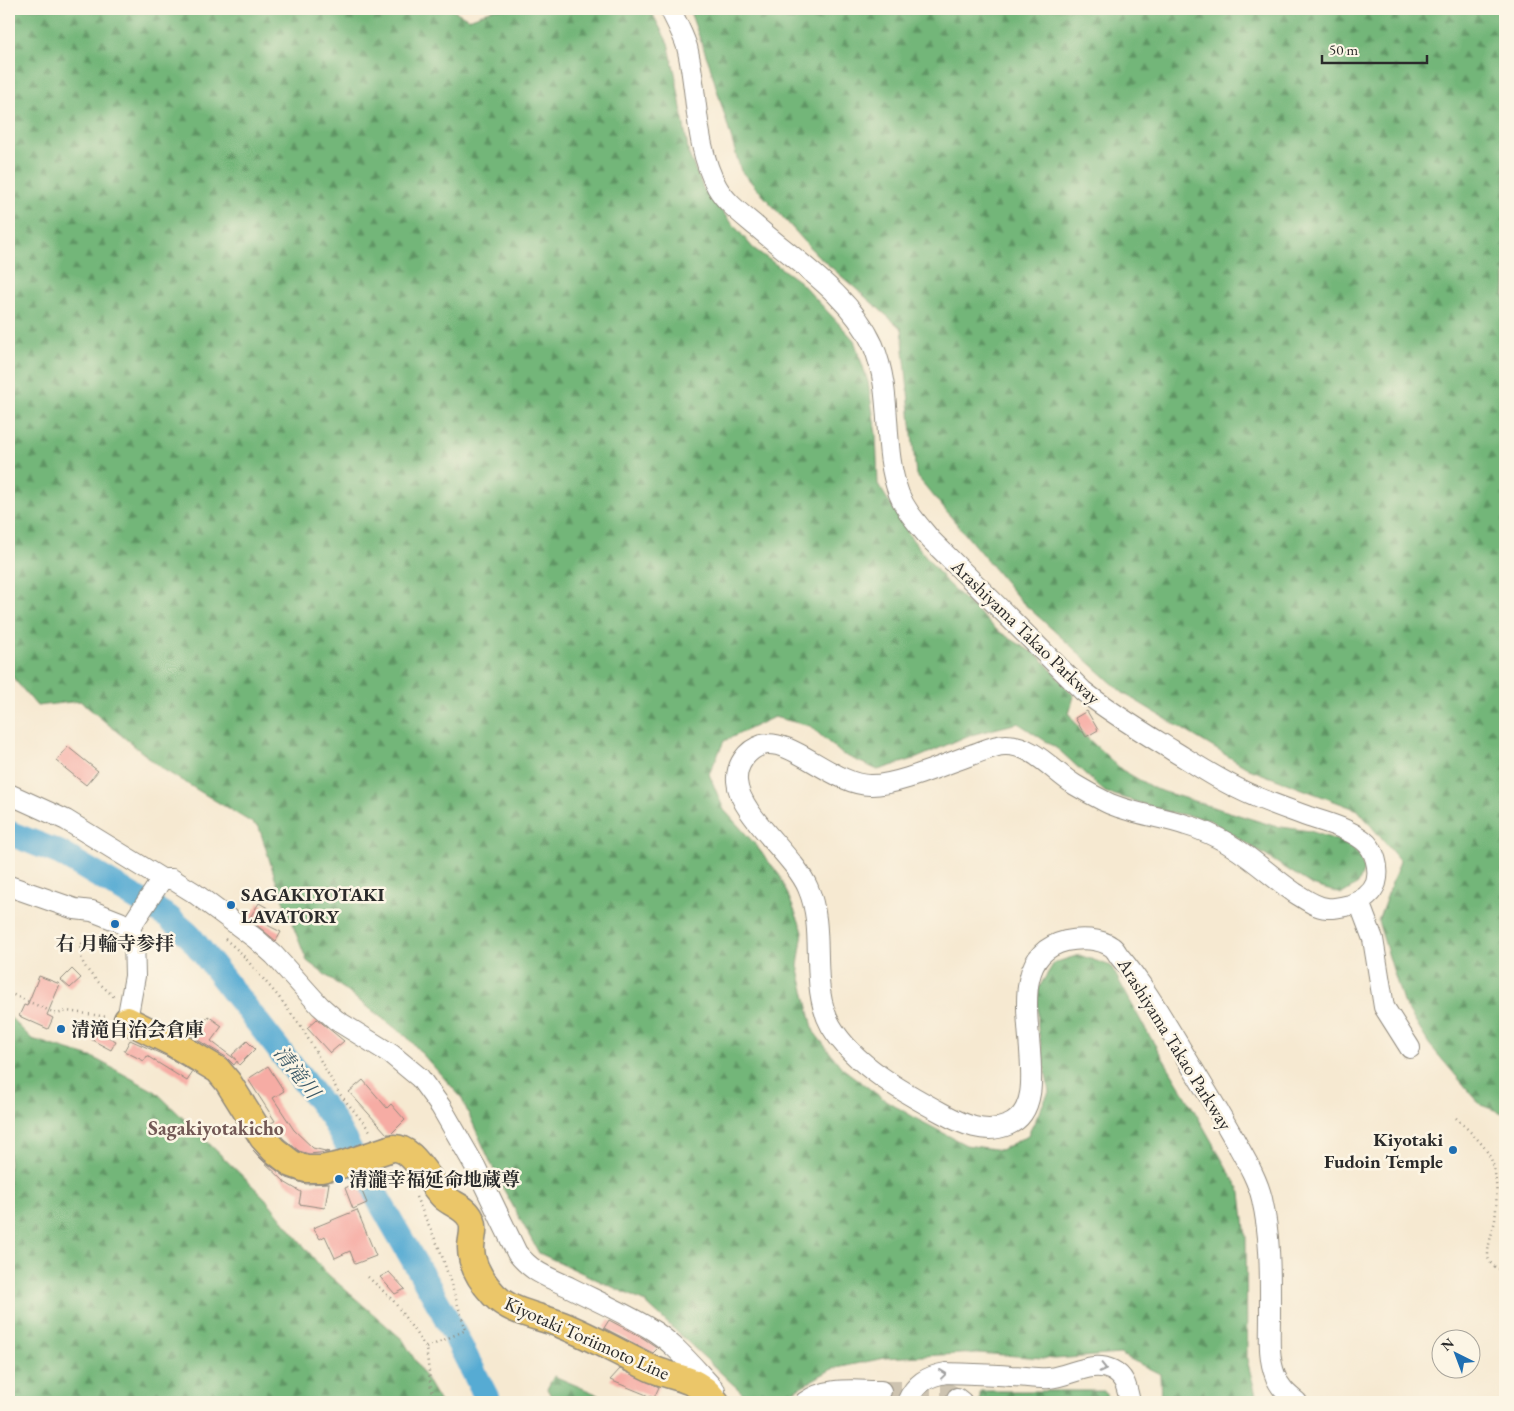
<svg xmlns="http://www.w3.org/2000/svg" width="1514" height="1411" font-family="'EB Garamond','Noto Serif JP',serif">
	<defs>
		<pattern id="forest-firs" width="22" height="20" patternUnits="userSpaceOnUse" patternTransform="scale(1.25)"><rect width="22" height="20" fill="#73b679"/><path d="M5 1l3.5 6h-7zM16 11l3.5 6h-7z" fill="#5f9463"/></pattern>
	</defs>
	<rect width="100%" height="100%" fill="#fcf5e5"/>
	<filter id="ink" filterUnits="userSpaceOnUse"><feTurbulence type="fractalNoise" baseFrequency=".02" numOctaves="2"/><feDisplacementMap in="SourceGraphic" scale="10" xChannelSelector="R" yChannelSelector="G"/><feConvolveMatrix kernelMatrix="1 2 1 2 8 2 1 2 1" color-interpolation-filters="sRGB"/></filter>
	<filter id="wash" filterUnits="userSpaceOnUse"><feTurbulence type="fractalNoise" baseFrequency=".0096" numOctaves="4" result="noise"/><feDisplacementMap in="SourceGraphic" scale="20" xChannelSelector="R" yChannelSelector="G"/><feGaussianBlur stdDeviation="1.12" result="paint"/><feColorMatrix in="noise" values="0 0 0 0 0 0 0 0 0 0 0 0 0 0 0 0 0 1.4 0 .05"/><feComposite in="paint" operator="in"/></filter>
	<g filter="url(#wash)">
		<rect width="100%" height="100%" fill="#f6e9d1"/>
		<!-- forest -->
		<g fill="url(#forest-firs)" stroke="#4f7052">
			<polygon points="9,9 451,9 469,19 495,9 650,9 668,43 675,73 689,155 704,190 753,248 800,282 854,340 868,382 876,434 878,484 912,539 947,583 998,631 1040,657 1074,696 1069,714 1083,734 1122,770 1155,789 1274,826 1310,831 1351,845 1359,855 1364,869 1358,884 1342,894 1312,885 1208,819 1168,812 1105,792 1059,750 1018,723 967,736 917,758 878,770 842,754 810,726 774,717 724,741 709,774 724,810 754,843 780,876 803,931 798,966 814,1032 842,1068 882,1098 917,1119 966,1145 1001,1150 1028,1135 1049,1092 1038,1028 1038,989 1054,963 1079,955 1111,966 1143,1025 1191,1105 1241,1193 1246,1238 1247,1360 1256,1395 1267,1402 1161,1402 1160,1374 1120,1354 1055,1359 978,1353 884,1358 832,1369 774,1402 752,1402 645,1302 539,1253 499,1181 461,1097 407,1037 307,961 280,893 259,827 161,768 80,701 37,706 9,673"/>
			<polygon points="689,9 1505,9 1505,1114 1481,1105 1429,1044 1403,1002 1378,921 1400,861 1358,810 1249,769 1123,693 1021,601 916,475 902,329 816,254 741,171 710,66"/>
			<polygon points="9,1016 32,1039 94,1058 156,1092 265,1198 324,1271 403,1340 440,1402 9,1402"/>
			<polygon points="554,1376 615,1402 555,1402 547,1389"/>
			<polygon points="980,1391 1104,1391 1110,1402 980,1402"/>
		</g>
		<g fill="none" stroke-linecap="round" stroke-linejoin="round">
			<!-- river -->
			<polyline stroke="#57abd3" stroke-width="25" points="9,833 60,853 168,917 189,935 330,1115 442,1310 489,1402"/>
		</g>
		<g id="blocks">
			<!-- building -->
			<g fill="#f6aca4">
				<polygon points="1087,711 1098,730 1086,737 1075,718"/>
				<polygon points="68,747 98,771 86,785 56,761"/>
				<polygon points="259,903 273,911 265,924 281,932 276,941 249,919"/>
				<polygon points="72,969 81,978 70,988 61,980"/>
				<polygon points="39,976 60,984 47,1015 53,1018 48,1029 19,1016 24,1005 27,1006"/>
				<polygon points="208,1016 222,1026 211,1041 236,1060 232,1055 247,1041 255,1049 239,1065 237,1061 234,1065 226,1057 186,1033 192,1026 198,1030"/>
				<polygon points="317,1019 344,1041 330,1053 307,1028"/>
				<polygon points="97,1031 116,1041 111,1050 92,1040"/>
				<polygon points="130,1040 166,1056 193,1072 187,1081 147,1056 144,1061 124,1051"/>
				<polygon points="268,1066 284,1091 273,1098 294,1130 313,1148 329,1152 309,1154 299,1151 284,1139 275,1129 271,1123 275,1121 248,1079"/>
				<polygon points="363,1080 387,1108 391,1104 405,1120 391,1134 387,1134 349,1092"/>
				<polygon points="253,1150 265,1162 287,1178 306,1184 329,1183 325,1208 299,1204 301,1192 284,1182 284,1181 260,1158"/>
				<polygon points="358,1182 367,1203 353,1209 345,1188"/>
				<polygon points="357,1210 376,1256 355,1264 350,1251 335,1258 325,1236 320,1239 313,1228"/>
				<polygon points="389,1272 405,1289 395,1294 380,1277"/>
				<polygon points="609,1320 643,1338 658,1348 653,1353 604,1328"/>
				<polygon points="620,1369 659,1387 654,1398 610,1380"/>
			</g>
		</g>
	</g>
	<g filter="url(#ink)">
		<use href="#blocks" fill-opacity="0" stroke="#908a7e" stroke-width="1"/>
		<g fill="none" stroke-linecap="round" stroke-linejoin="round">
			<!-- minor-tunnel -->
			<polyline stroke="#cdc3b0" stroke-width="20" stroke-dasharray="20 10" stroke-linecap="butt" points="881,1391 944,1391 957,1398"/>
			<!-- minor casing -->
			<g stroke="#908a7e" stroke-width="22">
				<g id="minor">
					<path d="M670 9C676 21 683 34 687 47 698 91 694 146 717 187 726 203 743 215 757 227 796 261 851 296 873 345 894 395 881 446 899 494 906 512 919 525 931 540L1083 691C1111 713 1141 731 1172 750 1198 766 1225 784 1254 796 1272 804 1291 810 1309 817 1328 823 1347 828 1363 840 1375 849 1380 868 1376 883 1372 894 1361 901 1350 905 1345 906 1332 909 1327 908 1315 907 1305 899 1295 893 1269 875 1246 852 1218 838 1208 833 1197 828 1186 825 1160 816 1131 814 1106 802 1096 797 1085 791 1075 785 1054 772 1032 744 1005 745 994 745 981 752 971 755 945 764 896 786 870 785 834 785 791 737 762 745 746 750 736 766 737 781 739 815 794 855 808 888 827 932 808 985 831 1026 854 1065 903 1092 942 1113 962 1124 985 1135 1008 1125 1068 1100 983 961 1066 941 1080 938 1100 938 1112 947 1115 949 1117 953 1119 956 1142 983 1160 1014 1178 1044 1198 1078 1219 1111 1238 1146 1247 1162 1258 1181 1262 1199 1271 1238 1270 1278 1270 1317 1270 1336 1268 1357 1275 1375 1279 1387 1287 1394 1297 1402"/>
					<path d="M9 794 66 820 162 879H172L193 892 256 939 274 955 320 1006 336 1020 391 1054 420 1078 441 1107 476 1168 517 1253C534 1274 547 1276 571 1288 597 1301 624 1313 649 1328 675 1343 694 1368 715 1390"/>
					<polyline points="9,886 75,909 92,911 120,922 129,929 134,938 135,976 127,1020"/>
					<polyline points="1359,902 1373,939 1384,1007 1410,1048"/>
					<polyline points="129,929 162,879"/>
					<polyline points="957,1398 962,1402"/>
					<path d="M805 1402C827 1386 855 1391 881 1391"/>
					<path d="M907 1402C915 1384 927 1376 946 1373 968 1374 990 1374 1011 1376 1024 1376 1037 1379 1049 1378 1071 1376 1091 1360 1112 1370 1126 1377 1127 1389 1130 1402"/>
				</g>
			</g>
			<!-- major casing -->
			<g stroke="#908a7e" stroke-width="29">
				<g id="major">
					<polyline points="127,1020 173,1043 218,1070 228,1082 263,1138 274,1150 292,1164 306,1169 321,1169 341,1165"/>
					<path d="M389 1149C412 1141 430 1186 445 1198 454 1205 466 1208 471 1219 476 1229 471 1238 471 1248 471 1266 482 1282 494 1295 511 1313 540 1316 562 1325 592 1337 621 1354 650 1368 667 1376 689 1377 703 1389 708 1392 712 1398 716 1402"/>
				</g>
			</g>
			<!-- path -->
			<g stroke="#908a7e" stroke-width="2.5" stroke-dasharray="1 4" stroke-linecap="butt">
				<path d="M109 937 107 938H85C83 941 81 945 80 949 79 968 102 985 114 997"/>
				<polyline points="225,939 240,952 278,996 302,1028 339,1093 372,1133"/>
				<polyline points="9,993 57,1014 67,1011 108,1017"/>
				<path d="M1456 1118C1468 1130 1484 1143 1491 1159 1498 1175 1497 1203 1495 1220 1493 1231 1488 1243 1488 1254 1487 1263 1497 1271 1505 1269"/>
				<polyline points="416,1197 440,1250 466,1330 426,1348"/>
				<polyline points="368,1277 393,1300 426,1348 431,1388 438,1402"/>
			</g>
			<!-- minor -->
			<use href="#minor" stroke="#fff" stroke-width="20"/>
			<!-- major -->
			<use href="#major" stroke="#ebc669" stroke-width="26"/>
			<!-- major-bridge casing -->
			<g stroke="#908a7e" stroke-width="29" stroke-linecap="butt">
				<polyline id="major-bridge" points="341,1165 389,1149"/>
			</g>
			<!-- major-bridge -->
			<use href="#major-bridge" stroke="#ebc669" stroke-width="26"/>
		</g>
		<!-- one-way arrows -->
		<defs><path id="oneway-chevron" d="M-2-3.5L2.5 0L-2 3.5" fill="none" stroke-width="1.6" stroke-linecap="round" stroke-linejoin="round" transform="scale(1.25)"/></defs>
		<g stroke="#a0a0a0">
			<use href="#oneway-chevron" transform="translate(1103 1368) rotate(13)"/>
			<use href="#oneway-chevron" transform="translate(943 1374) rotate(-7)"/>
		</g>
	</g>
	<!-- markers -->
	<g fill="#1f6fb2" stroke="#fcf5e5" stroke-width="2">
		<circle cx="231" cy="905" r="5"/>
		<circle cx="115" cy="924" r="5"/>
		<circle cx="61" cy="1029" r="5"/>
		<circle cx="1453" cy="1150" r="5"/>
		<circle cx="339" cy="1179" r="5"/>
	</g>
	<g text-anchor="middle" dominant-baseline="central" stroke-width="5" stroke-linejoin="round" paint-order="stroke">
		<!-- street labels -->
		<g font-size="19" fill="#2b2b2b" stroke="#fcf5e5">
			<text transform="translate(1026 632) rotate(44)">Arashiyama Takao Parkway</text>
			<text transform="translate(1175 1044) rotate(58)">Arashiyama Takao Parkway</text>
			<text transform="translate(587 1338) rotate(24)">Kiyotaki Toriimoto Line</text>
		</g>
		<!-- poi labels -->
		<g font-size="19" font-weight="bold" fill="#2b2b2b" stroke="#fcf5e5" text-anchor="start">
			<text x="241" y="894">SAGAKIYOTAKI<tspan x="241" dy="22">LAVATORY</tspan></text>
			<text x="115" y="943" text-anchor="middle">右 月輪寺参拝</text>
			<text x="71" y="1029">清滝自治会倉庫</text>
			<text x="1443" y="1139" text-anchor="end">Kiyotaki<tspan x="1443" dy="22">Fudoin Temple</tspan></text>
			<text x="349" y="1179">清瀧幸福延命地蔵尊</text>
		</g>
		<!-- water labels -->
		<g font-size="20" font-style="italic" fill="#3a5866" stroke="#fcf5e5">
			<text transform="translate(297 1072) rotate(52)">清滝川</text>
		</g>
		<!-- neighbourhood labels -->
		<g font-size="20" font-weight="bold" fill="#725855" stroke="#fcf5e5">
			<text x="216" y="1128">Sagakiyotakicho</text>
		</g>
	</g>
	<!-- margin -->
	<rect width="1514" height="1411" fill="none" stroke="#fcf5e5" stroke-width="30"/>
	<!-- north arrow -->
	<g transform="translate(1456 1354) rotate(318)"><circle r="24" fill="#fcf5e5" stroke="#a8a49b"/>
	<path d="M0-4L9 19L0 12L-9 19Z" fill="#1f6fb2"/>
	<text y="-8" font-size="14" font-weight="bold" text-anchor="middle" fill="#2b2b2b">N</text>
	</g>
	<!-- scale -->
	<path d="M1322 55v8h105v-8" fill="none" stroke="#2b2b2b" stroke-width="2.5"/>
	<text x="1329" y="55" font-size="15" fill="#2b2b2b" stroke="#fcf5e5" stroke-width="4" paint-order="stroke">50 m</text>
</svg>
